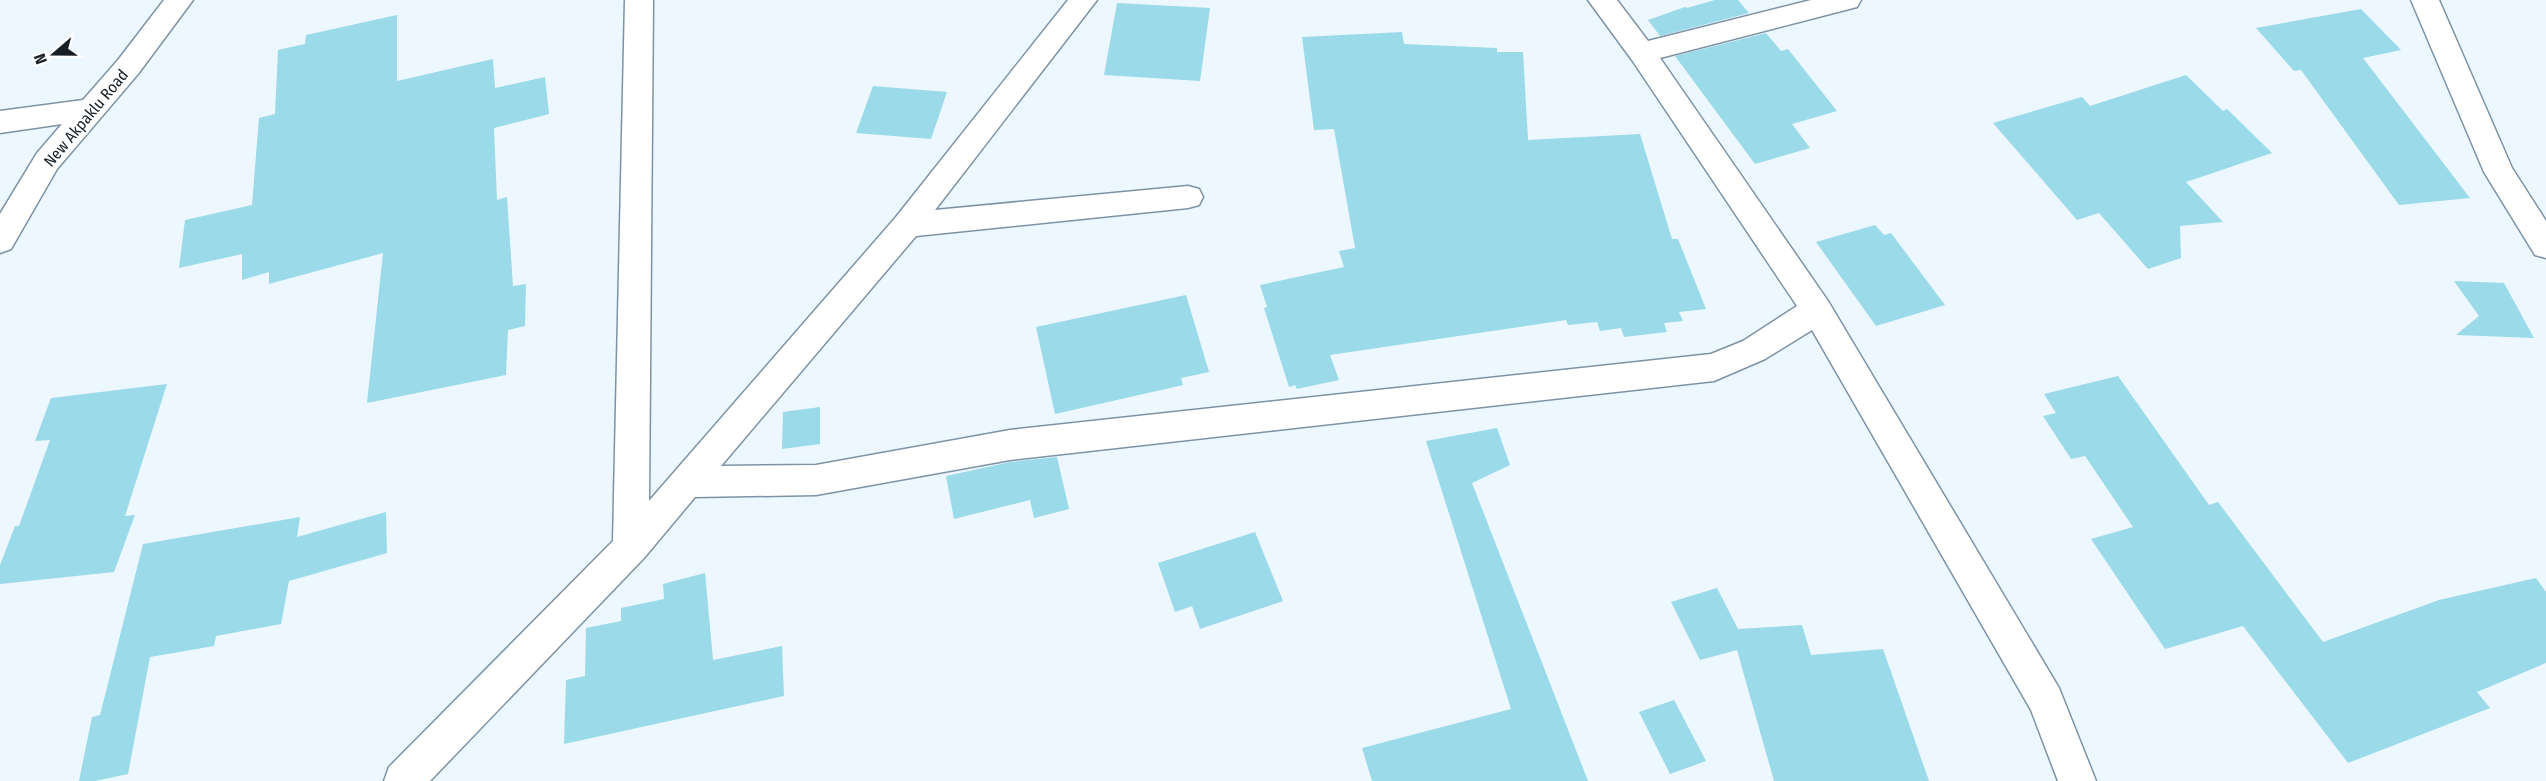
<svg xmlns="http://www.w3.org/2000/svg" width="2546" height="781" font-family="'Fira Sans Condensed',sans-serif">
	<rect width="100%" height="100%" fill="#edf7ff"/>
	<!-- building -->
	<g fill="#9adae9">
		<polygon points="1715,0 1738,0 1749,13 1660,36 1648,20 1685,7 1687,8"/>
		<polygon points="1117,3 1210,8 1200,81 1104,75"/>
		<polygon points="2361,9 2401,50 2363,58 2470,198 2399,205 2301,70 2294,71 2256,28"/>
		<polygon points="397,15 397,81 493,59 495,88 545,77 549,114 494,128 497,200 507,197 513,286 526,284 525,326 508,330 506,375 367,403 383,253 269,284 269,272 242,280 242,254 179,268 185,220 252,205 259,118 275,114 278,50 305,44 306,35"/>
		<polygon points="1402,32 1404,44 1497,48 1497,52 1523,52 1528,140 1640,134 1672,239 1678,239 1706,309 1679,312 1683,321 1664,323 1667,332 1624,337 1621,328 1600,331 1597,322 1568,325 1566,320 1330,355 1339,380 1297,389 1295,385 1289,387 1264,308 1267,307 1260,285 1344,267 1339,251 1355,248 1334,129 1314,130 1302,37"/>
		<polygon points="1766,33 1781,51 1788,49 1837,111 1792,124 1810,148 1755,164 1675,56"/>
		<polygon points="2186,75 2223,111 2227,109 2272,153 2186,182 2223,222 2180,226 2181,258 2148,269 2099,213 2077,220 1993,123 2082,97 2090,106"/>
		<polygon points="873,86 947,92 931,139 856,133"/>
		<polygon points="1875,225 1884,235 1891,233 1945,305 1876,326 1816,242"/>
		<polygon points="2454,281 2504,283 2534,338 2456,335 2479,316"/>
		<polygon points="1186,295 1209,372 1181,378 1183,385 1055,414 1036,327"/>
		<polygon points="2118,376 2209,505 2218,502 2323,642 2439,600 2536,578 2546,592 2546,663 2477,692 2490,708 2348,763 2243,626 2165,649 2091,539 2133,527 2085,456 2071,459 2043,416 2056,413 2044,394"/>
		<polygon points="167,384 125,516 135,515 114,572 0,584 0,565 15,526 19,526 50,440 35,441 51,398"/>
		<polygon points="820,407 820,444 782,449 783,412"/>
		<polygon points="1497,428 1510,465 1472,483 1588,781 1372,781 1362,748 1511,709 1426,441"/>
		<polygon points="1057,457 1069,509 1034,518 1030,500 954,519 946,476 1010,462"/>
		<polygon points="386,512 387,553 289,581 281,624 216,636 214,646 150,657 128,774 95,781 79,781 92,717 100,715 143,544 300,517 297,537"/>
		<polygon points="1255,532 1283,601 1200,629 1192,606 1175,612 1158,563"/>
		<polygon points="705,573 713,660 782,646 784,696 564,744 566,680 585,676 586,628 621,621 621,608 664,599 663,584"/>
		<polygon points="1717,588 1738,629 1802,625 1811,655 1883,649 1929,781 1774,781 1737,650 1700,660 1671,602"/>
		<polygon points="1674,700 1706,761 1670,774 1639,712"/>
	</g>
	<g fill="none" stroke-linecap="round" stroke-linejoin="round">
		<!-- minor casing -->
		<g stroke="#7d93a5" stroke-width="3">
			<g id="minor">
				<polygon points="164,0 193,0 138,74 57,169 11,249 0,253 0,214 37,153 62,124 0,133 0,111 83,100 118,60"/>
				<polygon points="625,0 653,0 649,501 896,217 1068,0 1097,0 935,210 1188,186 1199,189 1203,197 1199,205 1188,208 916,236 721,466 816,465 1010,430 1711,354 1743,341 1797,306 1632,60 1588,0 1617,0 1648,41 1811,0 1861,0 1857,7 1660,58 1828,301 2059,688 2096,781 2058,781 2031,710 1812,330 1765,359 1714,381 1010,460 816,495 695,497 644,558 430,781 384,781 389,767 613,541"/>
				<polygon points="2411,0 2439,0 2512,168 2546,221 2546,258 2535,255 2484,172"/>
			</g>
		</g>
		<!-- minor -->
		<use href="#minor" fill="#fff" fill-rule="evenodd"/>
	</g>
	<g text-anchor="middle" dominant-baseline="central" stroke-width="5" stroke-linejoin="round" paint-order="stroke">
		<!-- street labels -->
		<g font-size="16" fill="#161f26" stroke="#fff">
			<text transform="translate(86 118) rotate(-50)">New Akpaklu Road</text>
		</g>
	</g>
	<!-- north arrow -->
	<g transform="translate(54 54) rotate(250)" stroke="#ffffff" stroke-width="4.5" paint-order="stroke">
	<path d="M0-4.5L10 22L0 15L-10 22Z" fill="#161f26"/>
	<text y="-9" font-size="16" font-weight="bold" text-anchor="middle" fill="#161f26">N</text>
	</g>
</svg>
